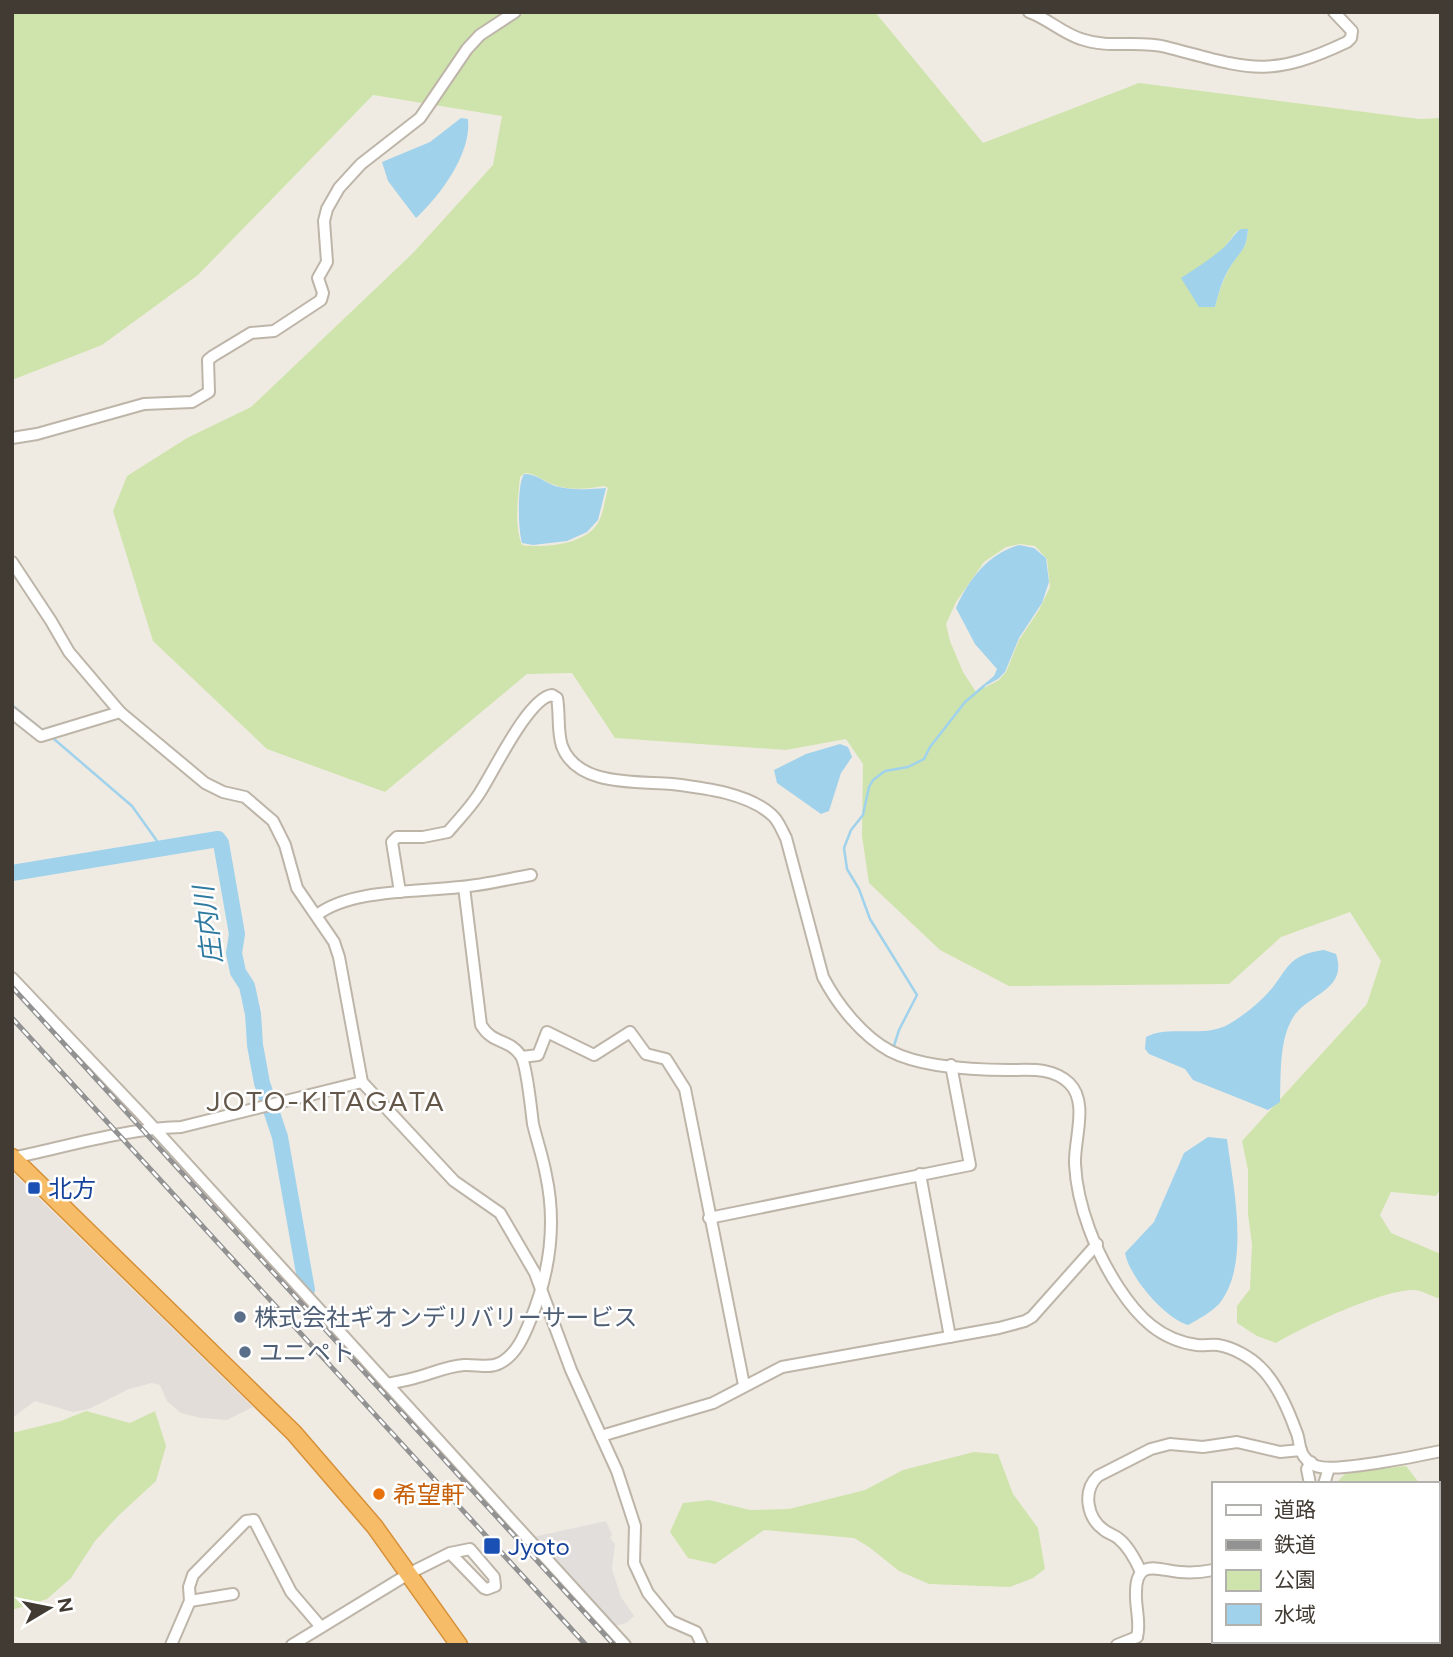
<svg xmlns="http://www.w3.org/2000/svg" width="1453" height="1657" font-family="Figtree,'Noto Sans JP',sans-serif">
	<rect width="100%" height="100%" fill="#f0ebe2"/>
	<!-- industrial -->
	<polygon fill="#e2ddd8" points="12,1172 253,1407 227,1420 201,1418 181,1413 167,1401 160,1385 152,1383 129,1389 89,1409 73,1412 35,1401 12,1418"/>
	<!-- green -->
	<g fill="#cfe4ac" fill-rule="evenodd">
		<path d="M12 12H875L983 143 1139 83 1419 119 1441 118V1189L1436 1196 1391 1192 1380 1215 1391 1233 1441 1254V1299C1433 1297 1423 1291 1415 1290 1386 1288 1302 1327 1276 1343L1257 1336 1237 1323V1306L1250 1289 1252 1245 1248 1214V1170L1242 1141 1367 1004 1381 961 1350 912 1281 937 1229 984 1009 986 940 950 869 883 862 836 863 764 846 739 786 750 615 738 572 673 527 674 385 792 267 749 153 641 113 511 127 476 187 438 251 407 413 253 493 165 502 116 373 95 198 275 102 345 12 380ZM1242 229 1248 230C1246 251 1242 248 1232 264 1224 277 1219 292 1215 307H1199L1198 269 1224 248 1236 232ZM525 473C536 474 542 480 552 484 569 491 587 489 604 486L608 488C605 498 604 511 599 521 587 545 545 548 522 545 514 525 518 498 520 477ZM1020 544 1035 546 1047 559 1050 587 1039 610 1019 640 1006 672 999 680 976 692 963 672 950 641 946 624 956 602 984 562 1006 547Z"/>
		<polygon points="86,1411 130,1423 155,1411 166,1446 156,1481 118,1516 95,1541 71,1578 47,1599 12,1610 12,1433 61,1421"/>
		<polygon points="974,1452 998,1454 1013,1494 1038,1528 1045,1569 1033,1578 1010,1587 929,1584 899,1571 869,1547 854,1538 764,1530 715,1564 688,1558 670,1532 683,1503 709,1500 750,1510 789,1509 865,1490 903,1470"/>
		<polygon points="1406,1466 1420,1484 1335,1484 1346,1473"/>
	</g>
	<!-- parking -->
	<polygon fill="#e1dedb" points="606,1521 612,1535 610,1538 615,1544 612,1569 621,1597 634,1616 626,1623 615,1626 533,1537"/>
	<!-- water -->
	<g fill="#a0d2ec">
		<path d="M461 118 468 119C472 153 440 196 416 218L388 181 382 162 430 142Z"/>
		<path d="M1241 229H1248C1246 251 1242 249 1232 264 1223 277 1219 292 1215 307H1199L1181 278C1195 269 1209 260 1222 249 1230 243 1233 234 1241 229Z"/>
		<path d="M524 474C537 474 544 482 555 486 573 491 588 489 606 488L598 520 587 532 567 541 533 545 522 543C518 530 517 484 524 474Z"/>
		<path d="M1019 545 1034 548 1046 558 1049 582 1042 603 1019 638 1005 672 998 679 976 691 994 676 997 669 975 644 956 608C969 579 988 554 1019 545Z"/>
		<polygon points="840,744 848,747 852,757 841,773 829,811 821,814 777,783 774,770 806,754"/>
		<path d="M1324 950 1336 954C1349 992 1304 994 1291 1021 1279 1044 1281 1077 1280 1102L1268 1110 1193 1080 1185 1069 1149 1054 1145 1049 1146 1037C1169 1024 1204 1039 1229 1024 1241 1017 1254 1007 1264 997 1288 974 1283 955 1324 950Z"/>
		<path d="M1208 1137 1227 1139C1233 1186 1251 1265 1219 1304 1210 1313 1199 1319 1188 1325 1164 1318 1129 1276 1125 1253L1154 1222 1184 1153Z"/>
	</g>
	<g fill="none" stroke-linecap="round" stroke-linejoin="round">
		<!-- stream -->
		<g stroke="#a0d2ec" stroke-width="2.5">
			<polyline points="12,705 41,729"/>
			<polyline points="54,739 132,806 162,848"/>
			<polyline points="893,1049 899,1030 917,995 870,919 859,889 847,869 844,848 851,830 863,815 869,787 873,780 885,771 908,767 924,759 930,747 965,702 984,686"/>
		</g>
		<!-- river -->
		<polyline stroke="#a0d2ec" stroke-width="16" points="12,873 218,839 221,843 237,934 234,953 238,972 247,986 253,1014 255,1045 262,1083 280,1137 307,1290"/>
		<!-- minor casing -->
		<g stroke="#beb5a9" stroke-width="14">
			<g id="minor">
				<path d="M1029 12C1047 18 1062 33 1081 39 1110 49 1138 40 1166 47 1247 68 1267 80 1347 42L1351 38 1352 31 1334 12"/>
				<polyline points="12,438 37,434 144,404 192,402 209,392 208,360 213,356 251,333 274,331 321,300 323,293 318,278 327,262 324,221 327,209 339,188 361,164 420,118 467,49 480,35 515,12"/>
				<polyline points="12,562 51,621 69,652 120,712 205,783 223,792 245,797 273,821 285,845 297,888 334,942 339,957 362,1082 454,1181 500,1213 535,1273 571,1370 617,1471 635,1526 634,1563 648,1593 671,1621 696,1632 702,1645"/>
				<polyline points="12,713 41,736 120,712"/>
				<path d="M400 892 392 842 397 837H423L448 832C458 820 470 808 479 794 493 773 528 698 552 695L557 698C560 714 557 731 562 746 577 787 638 781 672 784 704 788 748 793 772 815 779 821 782 831 786 838L823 977C837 1004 862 1036 890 1051 921 1067 974 1070 1009 1070 1030 1070 1052 1067 1069 1083 1089 1102 1074 1139 1075 1164 1077 1206 1096 1253 1119 1288 1138 1317 1160 1340 1197 1345 1204 1346 1211 1344 1218 1345 1232 1347 1250 1357 1260 1367 1277 1383 1288 1409 1296 1431 1299 1437 1299 1445 1301 1451 1304 1458 1309 1463 1316 1466 1334 1473 1418 1456 1441 1451"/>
				<path d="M317 915C350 889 419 892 460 887 484 885 508 879 531 875"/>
				<polyline points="12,978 144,1117 625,1645"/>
				<polyline points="522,1057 538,1055 547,1032 594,1055 630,1032 646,1054 666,1059 685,1089 744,1385"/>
				<path d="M12 1158C69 1146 123 1129 181 1127L362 1082"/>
				<polyline points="920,1174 950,1337"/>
				<polyline points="709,1218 970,1165 951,1065"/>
				<path d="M387 1384C397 1382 408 1380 418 1377 433 1373 448 1366 464 1365 476 1364 489 1369 500 1363 516 1355 524 1336 530 1321 550 1273 557 1226 546 1175 543 1158 537 1141 533 1124 531 1109 527 1066 521 1056 509 1038 493 1045 481 1025L464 887"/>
				<polyline points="601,1436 713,1403 782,1367 999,1328 1025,1321 1032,1317 1097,1244"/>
				<polyline points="1310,1484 1307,1469 1311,1462"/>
				<polyline points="1324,1484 1329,1468"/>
				<path d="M1141 1572C1136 1561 1129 1547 1119 1539 1115 1535 1109 1534 1104 1530 1087 1518 1082 1491 1098 1476L1151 1449 1170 1444 1203 1447 1237 1442 1280 1452 1301 1450"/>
				<polyline points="190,1601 233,1594"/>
				<path d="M1137 1637C1141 1622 1135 1607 1136 1592 1136 1558 1158 1570 1180 1572 1190 1573 1203 1572 1213 1570"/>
				<polyline points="171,1645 190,1601 189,1587 193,1575 246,1521 254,1520 291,1592 321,1627"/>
				<polyline points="292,1645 410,1573 450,1553 470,1549 494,1577 495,1586 487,1589 484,1588 450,1553"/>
				<polyline points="1117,1645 1137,1637"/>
			</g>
		</g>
		<!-- highway casing -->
		<g stroke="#d69037" stroke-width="19">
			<polyline id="highway" points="12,1157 294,1433 375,1527 459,1645"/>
		</g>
		<!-- minor -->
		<use href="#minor" stroke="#fff" stroke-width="10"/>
		<!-- highway -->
		<use href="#highway" stroke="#f7bc67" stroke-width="16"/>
		<!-- rail casing -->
		<g stroke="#929292" stroke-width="5">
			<g id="rail">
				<polyline points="12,987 614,1645"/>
				<polyline points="12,1018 586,1645"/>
			</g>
		</g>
		<!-- rail -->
		<use href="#rail" stroke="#fff" stroke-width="2.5" stroke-dasharray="8" stroke-linecap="butt"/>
	</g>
	<!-- markers -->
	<g fill="#1a4fb4" stroke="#fff" stroke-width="2.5">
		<rect x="27" y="1181" width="14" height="14" rx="3.5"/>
		<rect x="483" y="1537" width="18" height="18" rx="3.5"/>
	</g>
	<g fill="#5c6f8a" stroke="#fff" stroke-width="2.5">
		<circle cx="240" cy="1317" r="7"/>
		<circle cx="245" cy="1352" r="7"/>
	</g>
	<circle fill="#e8710a" stroke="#fff" stroke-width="2.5" cx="379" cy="1494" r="7"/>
	<g text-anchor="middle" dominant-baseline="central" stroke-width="5" stroke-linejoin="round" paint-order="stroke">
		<!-- transit labels -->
		<g font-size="24" fill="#164399" stroke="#fff" text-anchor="start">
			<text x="48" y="1188">北方</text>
			<text x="508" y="1546">Jyoto</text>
		</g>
		<!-- service labels -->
		<g font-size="24" fill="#4e5e75" stroke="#fff" text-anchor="start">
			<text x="254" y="1317">株式会社ギオンデリバリーサービス</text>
			<text x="259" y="1352">ユニペト</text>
		</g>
		<!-- food labels -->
		<g font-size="24" fill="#c56008" stroke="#fff" text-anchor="start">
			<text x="393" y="1494">希望軒</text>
		</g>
		<!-- water labels -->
		<g font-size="26" font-style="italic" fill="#307aa0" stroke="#fff">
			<text transform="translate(208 925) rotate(-97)">庄内川</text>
		</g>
		<!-- quarter labels -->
		<g font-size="28" letter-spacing="2" fill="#64584b" stroke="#fff">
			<text x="326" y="1101">JOTO-KITAGATA</text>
		</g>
	</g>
	<!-- border -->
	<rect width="1453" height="1657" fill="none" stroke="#423b33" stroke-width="28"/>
	<!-- legend -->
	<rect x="1212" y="1482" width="228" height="161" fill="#ffffff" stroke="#b3b1ad" stroke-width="2"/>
	<rect x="1226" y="1505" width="35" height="10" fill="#ffffff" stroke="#b3b1ad" stroke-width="2"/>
	<text x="1274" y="1517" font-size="21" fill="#423b33">道路</text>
	<rect x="1226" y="1540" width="35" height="10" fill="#929292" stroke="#b3b1ad" stroke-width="2"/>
	<text x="1274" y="1552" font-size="21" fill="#423b33">鉄道</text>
	<rect x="1226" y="1570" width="35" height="21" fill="#cfe4ac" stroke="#b3b1ad" stroke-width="2"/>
	<text x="1274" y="1587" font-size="21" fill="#423b33">公園</text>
	<rect x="1226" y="1604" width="35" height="21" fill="#a0d2ec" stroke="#b3b1ad" stroke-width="2"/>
	<text x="1274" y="1622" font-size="21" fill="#423b33">水域</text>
	<!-- north arrow -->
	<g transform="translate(49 1608) rotate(80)" stroke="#ffffff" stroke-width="5" paint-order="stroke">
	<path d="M0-5L12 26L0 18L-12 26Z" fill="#423b33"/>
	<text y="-10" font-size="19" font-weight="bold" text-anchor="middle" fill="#423b33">N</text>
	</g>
</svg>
